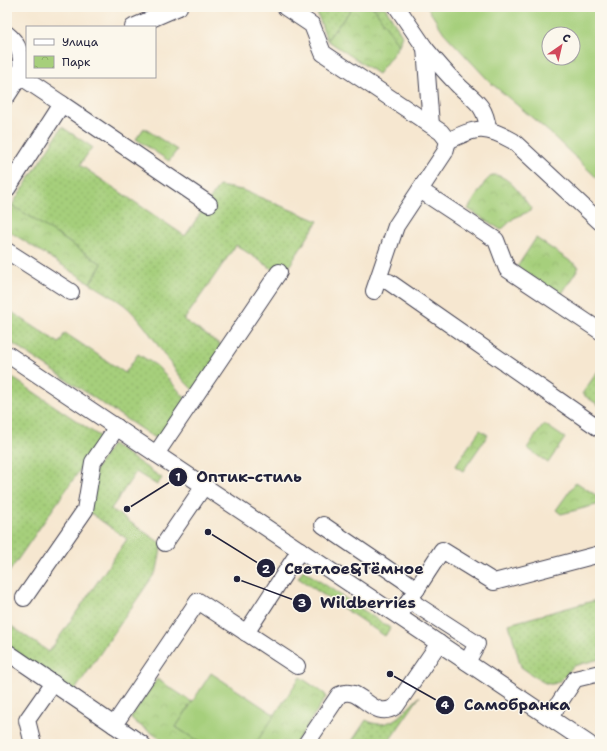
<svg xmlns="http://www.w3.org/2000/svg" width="607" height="751" font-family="'Shantell Sans',sans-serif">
	<defs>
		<pattern id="grass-dots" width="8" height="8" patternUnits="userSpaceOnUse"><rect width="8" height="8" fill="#a6cf7b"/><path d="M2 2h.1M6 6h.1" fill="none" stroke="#8fb16b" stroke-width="1.8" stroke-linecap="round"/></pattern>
		<pattern id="park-crowns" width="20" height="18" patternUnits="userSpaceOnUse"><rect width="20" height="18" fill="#a6cf7b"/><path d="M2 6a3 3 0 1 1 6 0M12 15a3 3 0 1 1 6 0" fill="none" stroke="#8fb16b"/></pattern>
	</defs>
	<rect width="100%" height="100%" fill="#fbf7ec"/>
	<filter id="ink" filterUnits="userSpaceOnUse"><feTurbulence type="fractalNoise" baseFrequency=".025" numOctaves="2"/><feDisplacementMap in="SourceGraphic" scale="8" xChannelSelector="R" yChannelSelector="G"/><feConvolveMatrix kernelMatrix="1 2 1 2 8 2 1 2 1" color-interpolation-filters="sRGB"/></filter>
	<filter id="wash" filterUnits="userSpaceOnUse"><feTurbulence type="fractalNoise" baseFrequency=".012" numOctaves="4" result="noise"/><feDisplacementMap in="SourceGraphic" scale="16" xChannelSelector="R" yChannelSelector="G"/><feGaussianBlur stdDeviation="0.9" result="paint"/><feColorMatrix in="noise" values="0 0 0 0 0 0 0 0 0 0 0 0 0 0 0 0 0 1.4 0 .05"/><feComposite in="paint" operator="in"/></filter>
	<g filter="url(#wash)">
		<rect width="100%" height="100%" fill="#f6e7d0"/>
		<!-- grass -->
		<g fill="url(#grass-dots)" stroke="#64785b">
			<polygon points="313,7 353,7 327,40 316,10"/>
			<polygon points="372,7 385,7 402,35 399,46"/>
			<path d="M62 127 92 147 80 165 185 236 219 186 242 190 318 221 283 276 236 245 184 320 224 347 194 391C168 367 154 333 129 309 118 299 102 291 90 283L102 264 12 205Z"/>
			<polygon points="7,309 59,343 65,333 125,373 138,354 157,366 187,400 162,436 156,438 150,435 7,340"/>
			<polygon points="600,368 600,406 582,394"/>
			<polygon points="7,374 102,438 7,575"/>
			<polygon points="112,444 162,478 157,485 136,472 111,509 162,544 157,570 73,693 7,648 7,623 49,652 127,539 89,512 96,469"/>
			<polygon points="303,570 390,628 385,636 298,578"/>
			<path d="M600 599V659L573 666C552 696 545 683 521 667L509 624Z"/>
			<path d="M420 696 387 744H350L366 720C389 733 405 711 420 696Z"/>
		</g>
		<!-- park -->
		<g fill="url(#park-crowns)" stroke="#64785b">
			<polygon points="353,7 372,7 375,9 399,46 378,74 327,40"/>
			<polygon points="144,128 177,150 169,161 136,139"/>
			<path d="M492 175C509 174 521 196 531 208L530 211 514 218 501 230 468 209 485 182Z"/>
			<polygon points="12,205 102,264 90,283 7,230 7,213"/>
			<polygon points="536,238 579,267 561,295 517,267"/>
			<polygon points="544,424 565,438 548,463 527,448"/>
			<polygon points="480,430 488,435 463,471 455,466"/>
			<polygon points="576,482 600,498 600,504 561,514 556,510"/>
			<polygon points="300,677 325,694 326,697 295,744 255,744"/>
			<polygon points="157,679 192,702 176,727 202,744 168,744 132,720 131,717"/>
		</g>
		<!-- garden -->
		<g fill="#a6cf7b" stroke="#64785b" fill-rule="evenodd">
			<path d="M427 7H600V181L549 132 491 83 444 33ZM549 34H573V58H549Z"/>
			<polygon points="211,673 275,715 255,744 202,744 176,727"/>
		</g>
	</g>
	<g filter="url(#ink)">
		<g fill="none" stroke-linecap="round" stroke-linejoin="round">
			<!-- minor casing -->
			<g stroke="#424051" stroke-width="18">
				<g id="minor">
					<polyline points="285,7 312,25 323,53 441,132 448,141 445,152 396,226 374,291"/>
					<polyline points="397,7 425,48 431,125"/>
					<polyline points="133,27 179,7"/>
					<path d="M7 34C21 45 23 59 20 76L62 104"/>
					<path d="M425 48C435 60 445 72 456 83 472 100 485 102 488 129"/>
					<polyline points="7,96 20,76 27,73"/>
					<path d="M448 141C476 127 485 125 513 141L600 222"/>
					<polyline points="7,189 62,104 209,204"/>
					<polyline points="420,190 496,240 507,269 600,331"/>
					<polyline points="7,251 71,292"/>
					<polyline points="389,282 600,429"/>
					<polyline points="7,354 589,744"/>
					<polyline points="156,454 279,272"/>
					<polyline points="323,525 417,589"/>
					<polyline points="165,543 204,486"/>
					<polyline points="24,598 85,510 93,462 117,427"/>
					<polyline points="409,600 477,644 467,662"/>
					<polyline points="399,616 442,550 494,582 600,554"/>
					<polyline points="246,633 300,550"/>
					<polyline points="7,652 142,744"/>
					<polyline points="550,717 575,679 600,673"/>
					<polyline points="114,725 198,601 297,666"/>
					<polyline points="33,744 27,720 53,683"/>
					<path d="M306 744 339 695C361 683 372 723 396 706L439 643"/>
				</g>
			</g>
			<!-- minor -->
			<use href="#minor" stroke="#fff" stroke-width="16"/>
		</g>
	</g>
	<!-- callouts -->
	<path fill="none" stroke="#22223b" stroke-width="1.5" d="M127 509L178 477M208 532L266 568M237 579L302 603M390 674L445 705"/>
	<g fill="#22223b" stroke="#fbf7ec" stroke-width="1.5">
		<circle cx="127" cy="509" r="4"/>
		<circle cx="208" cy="532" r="4"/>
		<circle cx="237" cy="579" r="4"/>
		<circle cx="390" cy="674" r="4"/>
		<circle cx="178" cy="477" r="10"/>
		<circle cx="266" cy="568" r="10"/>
		<circle cx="302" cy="603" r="10"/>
		<circle cx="445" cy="705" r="10"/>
	</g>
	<g font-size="12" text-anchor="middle" font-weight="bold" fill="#fff">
		<text x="178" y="481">1</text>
		<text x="266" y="573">2</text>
		<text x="302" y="607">3</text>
		<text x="445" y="709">4</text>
	</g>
	<g font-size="16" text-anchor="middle" font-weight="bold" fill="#22223b" stroke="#fbf7ec" stroke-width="3" stroke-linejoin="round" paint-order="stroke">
		<text x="249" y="482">Оптик-стиль</text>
		<text x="354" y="574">Светлое&amp;Тёмное</text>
		<text x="368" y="608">Wildberries</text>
		<text x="517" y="710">Самобранка</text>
	</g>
	<!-- margin -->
	<rect width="607" height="751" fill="none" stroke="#fbf7ec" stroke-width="24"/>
	<!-- legend -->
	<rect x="26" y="26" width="130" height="52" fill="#fbf7ec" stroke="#a4a2a5"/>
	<rect x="34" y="39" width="20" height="6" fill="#ffffff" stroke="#a4a2a5"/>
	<text x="62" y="46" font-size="12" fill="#22223b">Улица</text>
	<rect x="34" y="56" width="20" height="12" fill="url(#park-crowns)" stroke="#a4a2a5"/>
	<text x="62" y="66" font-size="12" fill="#22223b">Парк</text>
	<!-- north arrow -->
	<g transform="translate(561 46) rotate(34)"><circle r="19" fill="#fbf7ec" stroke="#a4a2a5"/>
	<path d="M0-3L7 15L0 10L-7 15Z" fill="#d1495b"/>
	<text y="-6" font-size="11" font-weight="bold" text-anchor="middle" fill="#22223b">С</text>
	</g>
</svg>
